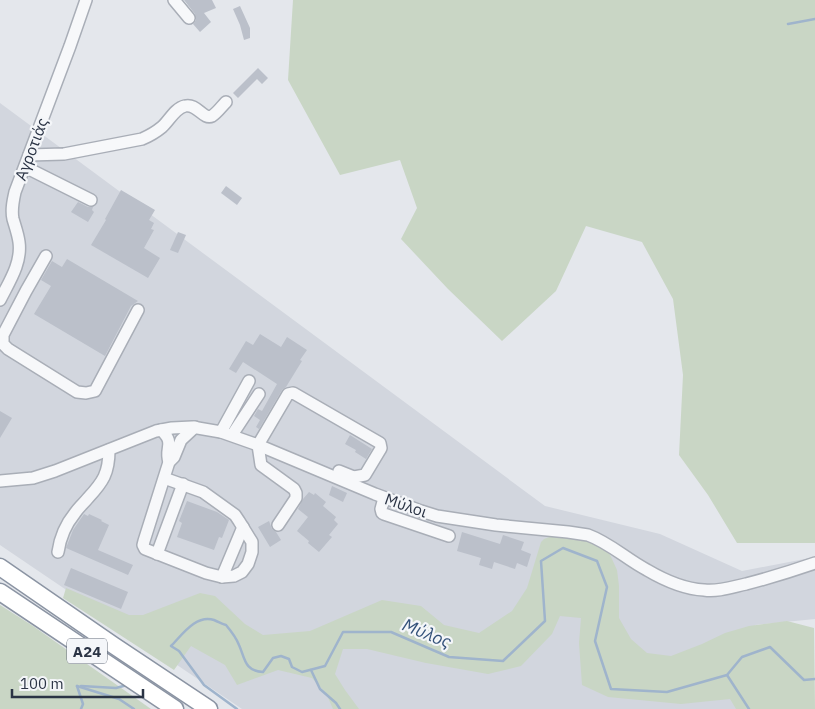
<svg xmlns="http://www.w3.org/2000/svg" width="815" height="709" font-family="'IBM Plex Sans',sans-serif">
	<rect width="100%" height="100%" fill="#e4e7ec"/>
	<!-- built -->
	<polygon fill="#d2d6de" points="0,103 545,506 660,534 742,571 815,557 815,619 755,625 793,709 242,709 0,545"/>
	<!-- green -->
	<g fill="#c9d6c5">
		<polygon points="293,0 815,0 815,543 737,543 708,495 679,455 683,375 673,299 642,242 586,226 556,291 502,341 448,289 401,239 417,208 400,160 340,175 288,80"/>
		<polygon points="552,536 575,538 606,546 617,570 619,586 619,618 631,639 647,653 671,656 702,644 725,633 749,626 787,621 814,628 815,709 736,709 730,699 681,704 608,697 582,685 579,643 581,618 560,616 552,634 521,666 488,674 426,663 367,649 343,649 335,674 345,690 359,709 333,709 326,693 312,678 278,670 237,685 225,665 191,646 174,670 63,598 66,588 129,615 143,615 200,593 215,596 245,624 263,635 310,631 382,600 421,606 444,625 479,633 512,611 527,588 541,542 544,539"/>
		<polygon points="0,605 33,626 151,709 0,709"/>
	</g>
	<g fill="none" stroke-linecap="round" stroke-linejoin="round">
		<!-- stream -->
		<g stroke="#9fb4cc" stroke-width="2.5">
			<polyline points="788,24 815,19"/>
			<polyline points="311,670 320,689 336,703 340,709"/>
			<polyline points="727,675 749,709"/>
			<polyline points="77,686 119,699 134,709"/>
			<polyline points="77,686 83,704 81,709"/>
			<polyline points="81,686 116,688 127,685"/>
			<path d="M237 709 204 685 179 651 171 646C182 635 196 614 214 620 219 622 221 624 226 625 231 631 236 637 239 645 245 658 244 671 263 672L273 658 281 656 289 659 292 667 302 672 325 666 343 632H391L449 657 503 661 545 621 541 561 563 548 597 561 607 587 595 641 611 689 667 692 727 675 742 657 770 647 804 680 815 679"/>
		</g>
	</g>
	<!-- building -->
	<g fill="#bbc0ca">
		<polygon points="184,0 212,0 216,8 204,13 211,22 200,32 193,24 196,20 195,14"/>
		<polygon points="240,6 250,28 250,38 244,40 240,25 233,9"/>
		<polygon points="258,68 268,78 262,84 257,79 238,98 233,93"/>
		<polygon points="226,186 242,198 237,205 221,193"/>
		<polygon points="121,190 155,210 149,220 154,223 151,229 154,230 144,248 160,258 148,278 91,245 106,220 105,219"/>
		<polygon points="78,202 88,207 93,207 92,210 94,212 88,222 71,212"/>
		<polygon points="178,232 186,235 178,253 170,250"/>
		<polygon points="67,259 138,301 131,306 105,356 34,314 51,286 41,280 52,261 62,267"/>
		<polygon points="260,334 281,347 287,337 307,350 300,360 302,361 286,387 282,390 259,429 256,427 260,420 254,416 258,409 262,411 277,384 243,362 236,373 229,369 246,341 253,345"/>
		<polygon points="0,411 12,418 0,438"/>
		<polygon points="350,435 372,449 366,459 355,452 356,450 345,444"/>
		<polygon points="332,486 347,493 343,502 329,495"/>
		<polygon points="309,492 314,495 315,493 326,502 323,506 336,517 334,520 338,524 329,535 332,537 319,552 308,543 309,541 297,531 308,517 298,509 303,499"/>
		<polygon points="187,501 217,512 229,520 222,538 219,537 214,550 177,537 182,523 179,521"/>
		<polygon points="84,514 88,516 89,514 102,520 101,521 109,525 98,550 133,565 128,575 66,548 73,530"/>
		<polygon points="269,521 272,529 276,532 281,540 270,547 258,527"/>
		<polygon points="462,532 500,544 503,535 524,542 521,550 531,554 527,567 517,563 515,569 494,562 492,569 479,565 481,558 457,551"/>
		<polygon points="71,568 128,592 121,609 64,585"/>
	</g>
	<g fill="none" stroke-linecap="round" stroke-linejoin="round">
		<!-- minor casing -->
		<g stroke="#a9aeb7" stroke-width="14">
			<g id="minor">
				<polyline points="174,0 189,18"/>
				<path d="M29 155 64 154 142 139C149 136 156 132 162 127 169 121 175 108 185 106 197 103 203 120 212 116 217 113 222 106 226 102"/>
				<polyline points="25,167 91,200"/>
				<polyline points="46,256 26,291 3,335 3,344 8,349 77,392 86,393 95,391 138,310"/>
				<path d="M0 300C9 282 22 263 19 242 18 234 15 226 13 219 11 210 13 201 15 192L70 46 86 0"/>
				<path d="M161 430C176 444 164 447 169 462"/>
				<polyline points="221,432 249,381"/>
				<polyline points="232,435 259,394"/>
				<polyline points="164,478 203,492 235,515 239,521 252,542 252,552 248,564 242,572 234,576 222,577 206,573 145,549 143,545 144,541 169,462 174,457 181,440 195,427"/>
				<path d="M0 481 33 478 55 471 156 431 172 428 192 427 221 432 258 445 375 494 421 511 437 516 496 525 568 532 588 535C610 543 626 559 647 570 664 580 684 589 704 590 718 592 732 587 746 584 769 578 792 571 815 563"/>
				<polyline points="384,498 381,509 382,513 384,514 449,536"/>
				<polyline points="278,525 296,498 296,493 294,489 261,465 258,445 288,394 293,393 295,394 380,443 381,448 380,450 365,475 354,477 339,471"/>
				<path d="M58 552C60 538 66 524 75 513 79 507 84 503 88 498 103 482 109 473 109 450"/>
				<polyline points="157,554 183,484"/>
				<polyline points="222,577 243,527"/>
			</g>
		</g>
		<!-- highway casing -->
		<g stroke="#8b94a3" stroke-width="19">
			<g id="highway">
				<polyline points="0,567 113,645 209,709"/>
				<polyline points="0,592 175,709"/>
			</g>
		</g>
		<!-- minor -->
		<use href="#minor" stroke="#f7f8fa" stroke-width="11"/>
		<!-- highway -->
		<use href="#highway" stroke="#fff" stroke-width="16"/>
	</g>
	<g text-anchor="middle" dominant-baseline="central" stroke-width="4.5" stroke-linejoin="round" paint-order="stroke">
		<!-- shield labels -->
		<rect fill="#f4f6f9" stroke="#676e7b" stroke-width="1" x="67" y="638.5" width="40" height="25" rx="4"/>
		<g font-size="15" font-weight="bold" fill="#2b3445">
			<text x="87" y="651">Α24</text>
		</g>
		<!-- street labels -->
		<g font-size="16" fill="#2b3445" stroke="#f4f6f9">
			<text transform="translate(31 149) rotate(-69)">Αγροτιάς</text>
			<text transform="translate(406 505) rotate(19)">Μύλοι</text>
		</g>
		<!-- water labels -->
		<g font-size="18" font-style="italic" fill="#34527a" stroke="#f4f6f9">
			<text transform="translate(427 633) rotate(22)">Μύλος</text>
		</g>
	</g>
	<!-- scale -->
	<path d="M12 689v8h131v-8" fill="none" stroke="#2b3445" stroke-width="2.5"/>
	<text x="20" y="689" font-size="15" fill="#2b3445" stroke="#f4f6f9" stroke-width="4" paint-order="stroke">100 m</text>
</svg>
